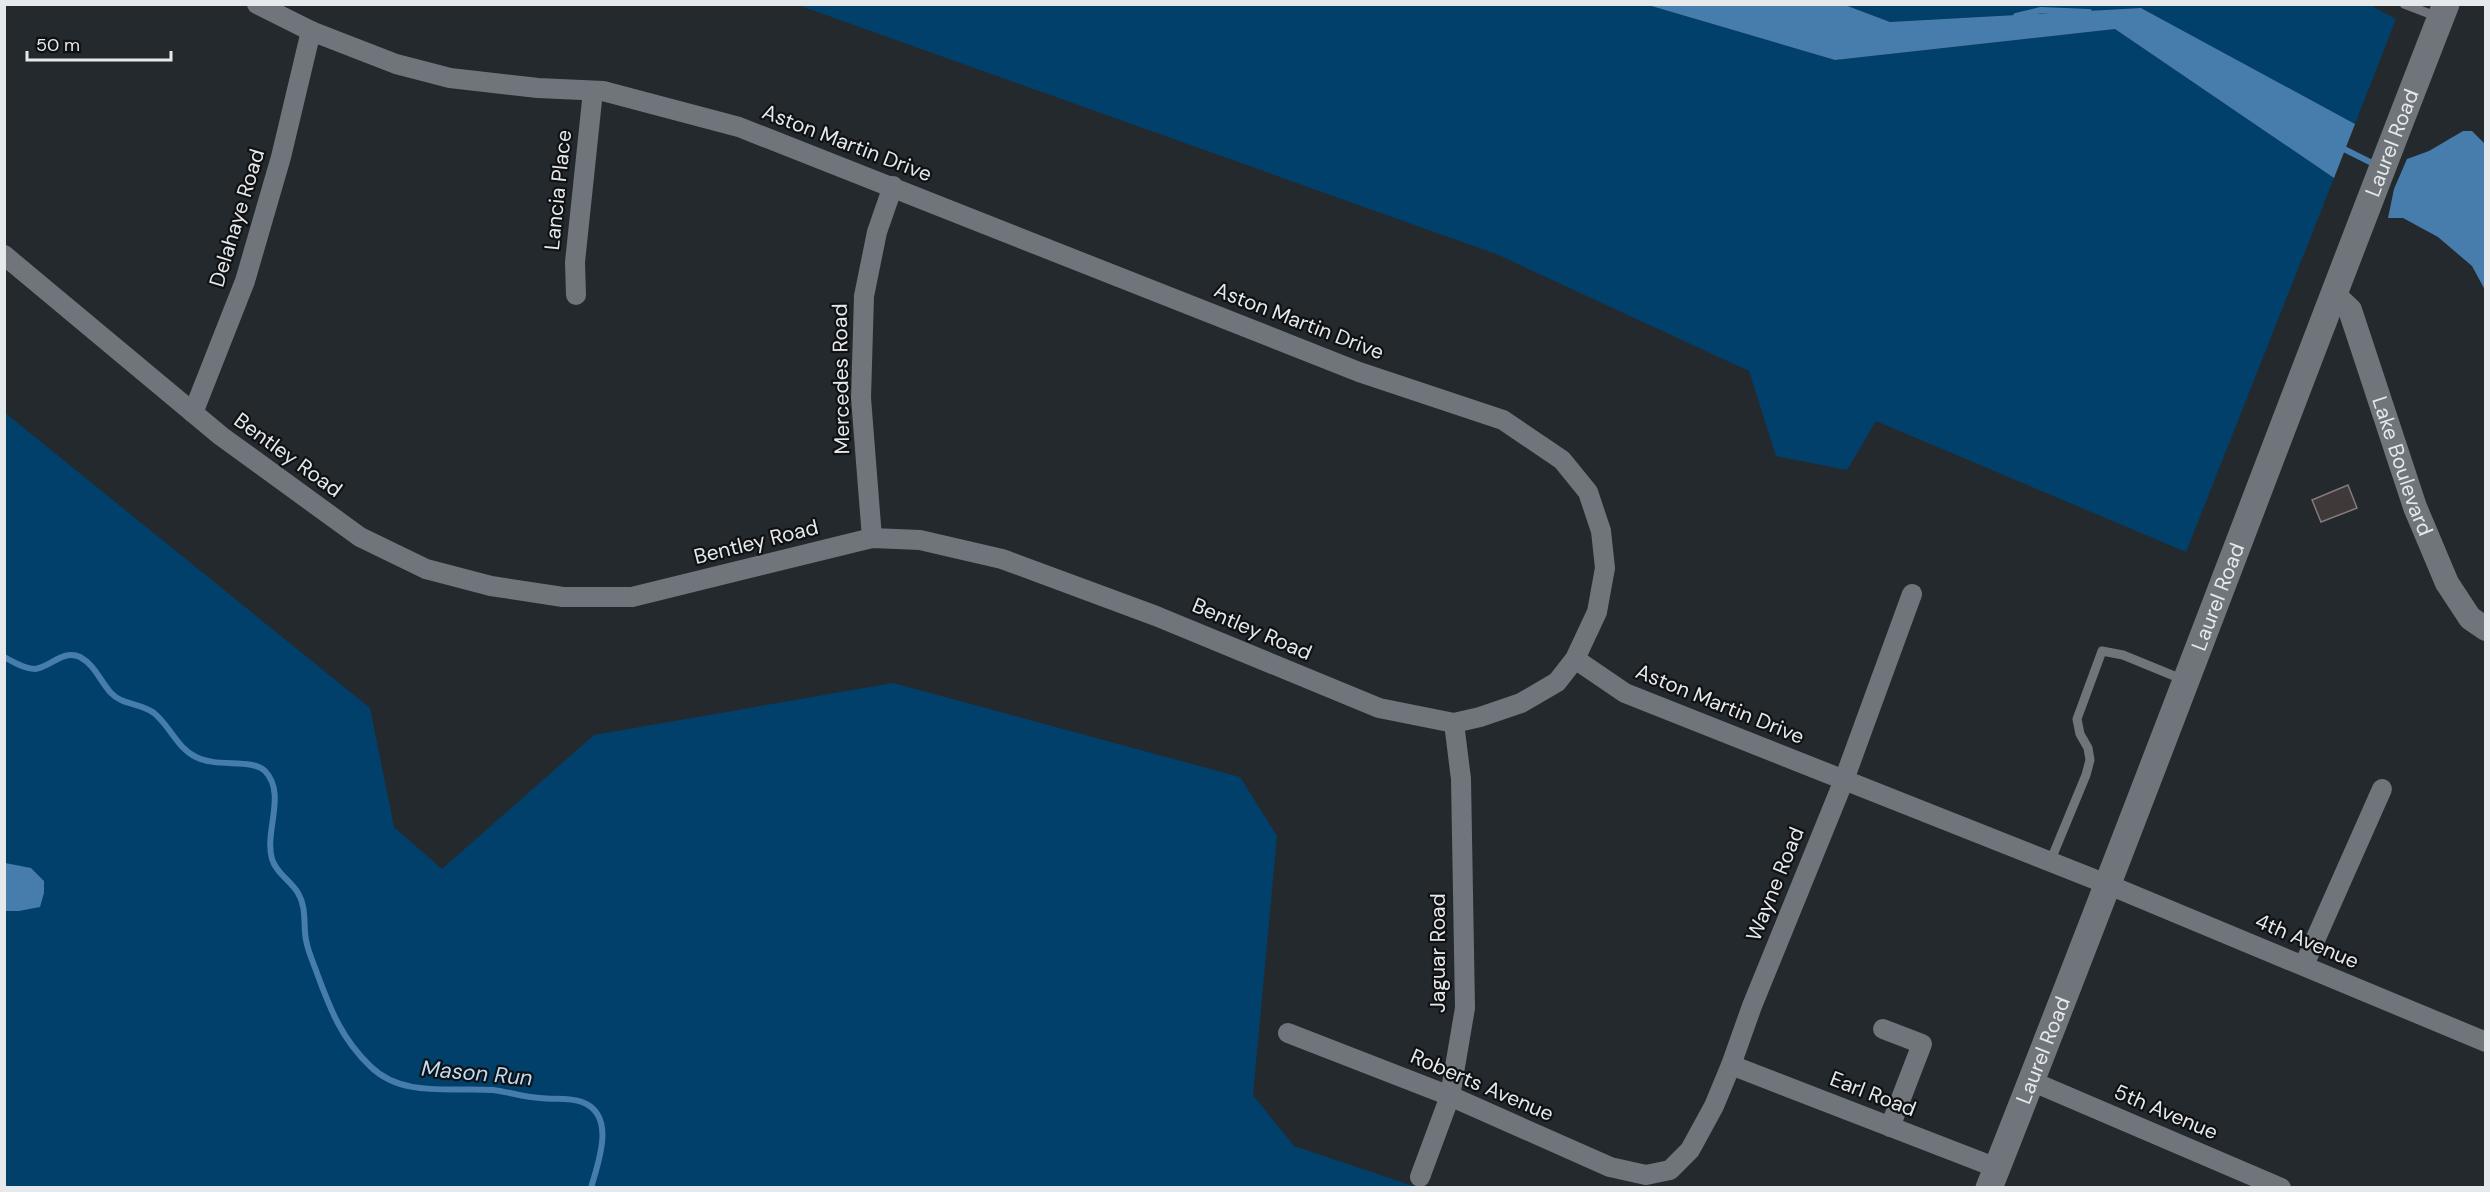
<svg xmlns="http://www.w3.org/2000/svg" width="2490" height="1192" font-family="'DM Sans',sans-serif">
	<rect width="100%" height="100%" fill="#24292d"/>
	<!-- green -->
	<g fill="#00406b">
		<polygon points="2368,4 2396,19 2355,124 2141,8 1890,22 1845,5"/>
		<polygon points="798,5 1648,5 1835,60 2115,29 2334,178 2186,552 1876,421 1847,470 1776,456 1749,371 1496,254"/>
		<polygon points="4,412 370,708 394,827 442,869 594,735 893,683 1240,777 1277,836 1253,1095 1294,1146 1416,1187 5,1187"/>
	</g>
	<!-- water -->
	<g fill="#467dac">
		<polygon points="1648,5 1845,5 1890,22 2141,8 2355,124 2334,178 2115,29 1835,60"/>
		<polygon points="2463,131 2472,131 2485,144 2485,290 2472,266 2438,237 2403,218 2388,218 2394,189 2407,159 2429,151"/>
		<polygon points="5,863 31,868 44,881 44,893 40,907 19,911 5,911"/>
	</g>
	<g fill="none" stroke-linecap="round" stroke-linejoin="round">
		<!-- stream -->
		<g stroke="#467dac" stroke-width="6">
			<polyline points="2016,16 2041,10 2089,12"/>
			<polyline points="2340,147 2376,165"/>
			<path d="M4 657C14 662 24 669 35 669 51 667 63 649 80 657 95 665 100 681 111 693 122 705 141 703 154 713 170 726 177 748 196 757 217 768 252 758 265 771 287 794 264 831 272 859 276 873 291 881 298 893 307 908 303 924 306 940 308 952 314 964 318 976 331 1011 342 1039 370 1066 402 1098 451 1087 493 1090 509 1092 524 1097 540 1098 553 1100 569 1097 582 1102 617 1115 598 1163 591 1188"/>
		</g>
	</g>
	<!-- building -->
	<polygon fill="#403939" stroke="#837a7b" stroke-width="1.5" points="2348,485 2357,508 2321,522 2312,500"/>
	<g fill="none" stroke-linecap="round" stroke-linejoin="round">
		<!-- service -->
		<g stroke="#6f757a" stroke-width="9">
			<polyline points="2404,4 2438,17"/>
			<polyline points="2050,862 2086,775 2090,760 2088,748 2080,734 2077,719 2102,651 2123,655 2184,680"/>
		</g>
		<!-- minor -->
		<g stroke="#6f757a" stroke-width="20">
			<polyline points="4,255 221,436 360,537 426,569 491,586 563,597 632,597 872,538 920,540 1002,559 1156,616 1379,708 1454,723 1480,717 1521,703 1557,682 1575,659 1597,612 1605,568 1601,531 1588,492 1562,460 1503,420 1359,372 739,127 603,91 538,88 450,78 396,64 311,31 257,4"/>
			<polyline points="576,295 575,262 593,91"/>
			<polyline points="193,413 245,281 281,157 311,31"/>
			<polyline points="872,538 861,398 864,296 877,232 893,186"/>
			<polyline points="1575,659 1625,693 2109,885 2486,1042"/>
			<polyline points="2304,965 2382,789"/>
			<polyline points="1883,1029 1922,1044 1890,1127"/>
			<polyline points="1288,1033 1450,1096 1610,1167 1646,1175 1670,1170 1690,1150 1714,1106 1731,1065 1752,1006 1844,780 1912,594"/>
			<polyline points="1731,1065 1997,1168"/>
			<polyline points="2031,1081 2281,1188"/>
			<polyline points="1420,1177 1450,1096 1465,1008 1461,779 1454,723"/>
		</g>
		<!-- tertiary -->
		<path stroke="#6f757a" stroke-width="24" id="s1" d="M2333 294 2350 310 2415 507 2447 583 2470 618 2486 629"/>
		<!-- secondary -->
		<path stroke="#6f757a" stroke-width="27" id="s2" d="M1989 1188C2145 795 2292 398 2446 4"/>
	</g>
	<g text-anchor="middle" dominant-baseline="central" stroke-width="4.5" stroke-linejoin="round" paint-order="stroke">
		<!-- street labels -->
		<g font-size="21" fill="#e5e9eb" stroke="#0f1113">
			<text transform="translate(847 143) rotate(21)">Aston Martin Drive</text>
			<text stroke="none"><textPath href="#s2" startOffset="1120">Laurel Road</textPath></text>
			<text transform="translate(558 190) rotate(-84)">Lancia Place</text>
			<text transform="translate(237 218) rotate(-73)">Delahaye Road</text>
			<text transform="translate(1299 321) rotate(21)">Aston Martin Drive</text>
			<text transform="translate(841 379) rotate(-91)">Mercedes Road</text>
			<text transform="translate(288 455) rotate(36)">Bentley Road</text>
			<text stroke="none"><textPath href="#s1" startOffset="188">Lake Boulevard</textPath></text>
			<text transform="translate(756 542) rotate(-14)">Bentley Road</text>
			<text stroke="none"><textPath href="#s2" startOffset="634">Laurel Road</textPath></text>
			<text transform="translate(1252 629) rotate(23)">Bentley Road</text>
			<text transform="translate(1720 704) rotate(22)">Aston Martin Drive</text>
			<text transform="translate(1775 884) rotate(-68)">Wayne Road</text>
			<text transform="translate(2307 941) rotate(23)">4th Avenue</text>
			<text transform="translate(1438 953) rotate(-90)">Jaguar Road</text>
			<text stroke="none"><textPath href="#s2" startOffset="148">Laurel Road</textPath></text>
			<text transform="translate(1482 1085) rotate(23)">Roberts Avenue</text>
			<text transform="translate(1873 1094) rotate(21)">Earl Road</text>
			<text transform="translate(2166 1112) rotate(23)">5th Avenue</text>
		</g>
		<!-- water labels -->
		<g font-size="22" font-style="italic" fill="#bddbf6" stroke="#0f1113">
			<text transform="translate(477 1073) rotate(5)">Mason Run</text>
		</g>
	</g>
	<!-- border -->
	<rect width="2490" height="1192" fill="none" stroke="#e5e9eb" stroke-width="12"/>
	<!-- scale -->
	<path d="M27 51v9h144v-9" fill="none" stroke="#e5e9eb" stroke-width="3"/>
	<text x="36" y="51" font-size="18" fill="#e5e9eb" stroke="#0f1113" stroke-width="4.5" paint-order="stroke">50 m</text>
</svg>
